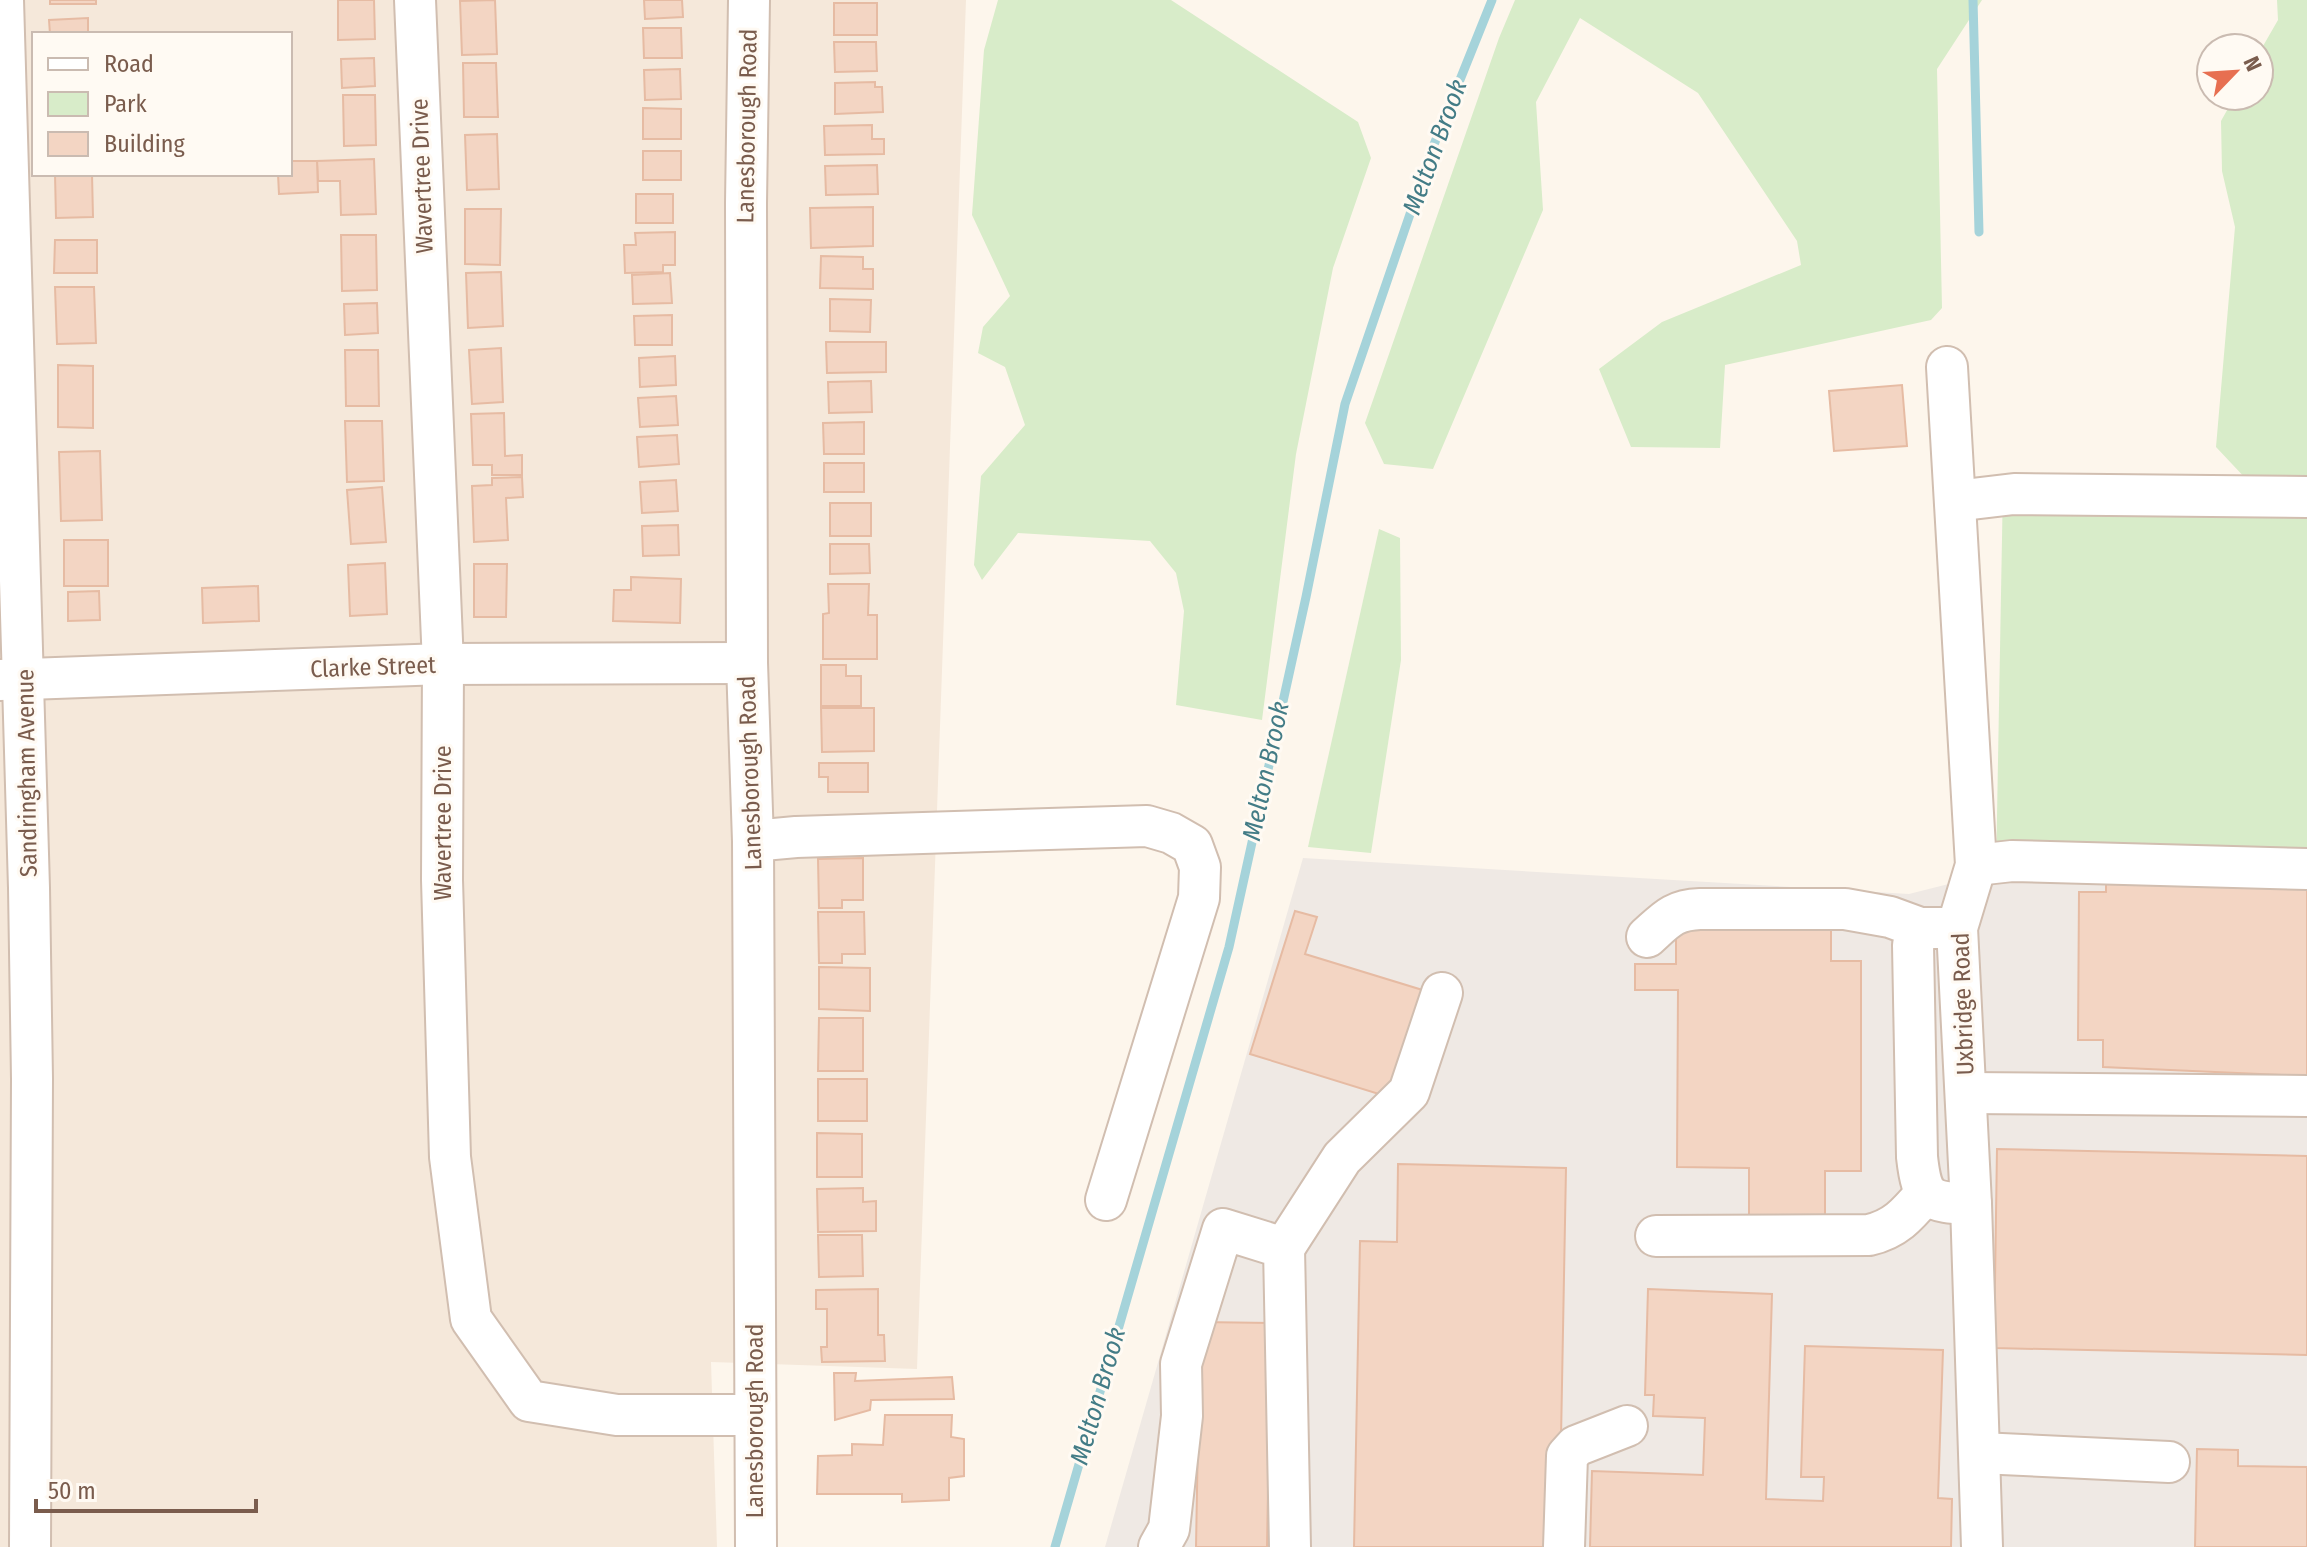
<svg xmlns="http://www.w3.org/2000/svg" width="2307" height="1547" font-family="'Fira Sans Condensed',sans-serif">
	<rect width="100%" height="100%" fill="#fdf6ec"/>
	<!-- residential -->
	<path fill="#f5e8da" fill-rule="evenodd" d="M0 0H966L917 1369 711 1362 717 1547H0ZM34 34H290V174H34Z"/>
	<!-- industrial -->
	<polygon fill="#efe9e4" points="1303,858 1909,894 1996,872 2307,879 2307,1547 1105,1547"/>
	<!-- green -->
	<g fill="#d8ecc9">
		<polygon points="998,0 1171,0 1358,122 1371,158 1333,268 1296,454 1262,720 1176,705 1184,611 1176,573 1150,541 1018,533 982,580 974,565 981,476 1025,425 1005,367 978,353 983,327 1010,296 972,215 984,50"/>
		<polygon points="1515,0 1982,0 1937,69 1942,308 1931,320 1725,365 1720,448 1631,447 1599,369 1662,322 1801,265 1797,241 1698,93 1580,18 1536,102 1543,210 1433,469 1384,464 1365,423 1499,38"/>
		<polygon points="2277,0 2307,0 2307,481 2248,481 2216,447 2235,227 2222,171 2221,121 2235,96 2259,96 2259,53 2278,20"/>
		<polygon points="2003,483 2307,485 2307,879 1996,872"/>
		<polygon points="1379,529 1400,538 1401,660 1371,853 1308,847"/>
	</g>
	<g fill="none" stroke-linecap="round" stroke-linejoin="round">
		<!-- stream -->
		<g stroke="#a5d3da" stroke-width="9">
			<polyline points="1973,0 1979,232"/>
			<polyline points="1055,1547 1229,947 1306,597 1345,404 1433,147 1492,0"/>
		</g>
	</g>
	<!-- building -->
	<g fill="#f3d5c3" stroke="#e6bba3" stroke-width="2">
		<rect x="50" y="0" width="46" height="4"/>
		<polygon points="338,0 374,0 375,39 338,40"/>
		<polygon points="495,0 497,54 462,55 460,1"/>
		<polygon points="644,0 682,0 683,17 645,19"/>
		<rect x="834" y="3" width="43" height="32"/>
		<polygon points="88,18 88,34 50,34 49,20"/>
		<polygon points="643,28 681,28 682,58 644,58"/>
		<polygon points="834,42 876,42 877,71 835,72"/>
		<polygon points="374,58 375,86 342,88 341,59"/>
		<polygon points="463,63 496,63 498,117 464,117"/>
		<polygon points="680,69 681,99 645,100 644,70"/>
		<polygon points="875,82 875,87 882,87 883,112 835,114 835,83"/>
		<polygon points="343,95 375,95 376,145 344,146"/>
		<polygon points="643,108 681,109 681,139 643,139"/>
		<polygon points="872,125 872,139 884,139 884,154 825,155 824,126"/>
		<polygon points="497,134 499,189 467,190 465,135"/>
		<rect x="643" y="151" width="38" height="29"/>
		<polygon points="374,159 376,214 341,215 340,181 318,181 317,161"/>
		<polygon points="290,161 317,161 318,192 279,194 278,174 290,174"/>
		<polygon points="877,165 878,194 826,195 825,166"/>
		<polygon points="55,174 92,174 93,217 56,218"/>
		<rect x="636" y="194" width="37" height="29"/>
		<polygon points="873,207 873,246 811,248 810,208"/>
		<polygon points="465,209 501,209 500,265 465,264"/>
		<polygon points="675,232 675,265 663,265 663,272 625,273 624,245 636,245 635,233"/>
		<polygon points="341,235 376,235 377,290 342,291"/>
		<polygon points="55,240 97,240 97,273 54,273"/>
		<polygon points="821,256 863,257 863,269 873,269 873,289 820,288"/>
		<polygon points="501,272 503,326 468,328 466,273"/>
		<polygon points="670,273 672,303 633,304 632,275"/>
		<polygon points="55,287 94,287 96,343 57,344"/>
		<polygon points="830,299 871,300 870,332 830,331"/>
		<polygon points="377,303 378,333 345,335 344,304"/>
		<polygon points="672,315 672,345 635,345 634,316"/>
		<polygon points="826,342 886,342 886,372 827,373"/>
		<polygon points="501,348 503,402 472,404 469,350"/>
		<polygon points="345,350 378,350 379,406 346,406"/>
		<polygon points="675,356 676,385 640,387 639,358"/>
		<polygon points="58,365 93,366 93,428 58,427"/>
		<polygon points="871,381 872,412 829,413 828,382"/>
		<polygon points="1902,385 1907,446 1834,451 1829,391"/>
		<polygon points="676,396 678,425 640,427 638,398"/>
		<polygon points="504,413 505,456 522,455 522,475 492,475 492,465 473,465 471,414"/>
		<polygon points="345,421 382,421 384,481 347,482"/>
		<polygon points="864,422 864,454 824,454 823,423"/>
		<polygon points="677,435 679,464 639,467 637,437"/>
		<polygon points="100,451 102,520 61,521 59,452"/>
		<rect x="824" y="463" width="40" height="29"/>
		<polygon points="522,477 523,497 506,498 508,540 474,542 472,486 492,485 492,478"/>
		<polygon points="676,480 678,511 642,513 640,482"/>
		<polygon points="382,487 386,542 351,544 347,490"/>
		<rect x="830" y="503" width="41" height="33"/>
		<polygon points="678,525 679,555 643,556 642,526"/>
		<rect x="64" y="540" width="44" height="46"/>
		<polygon points="830,544 869,544 870,573 830,574"/>
		<polygon points="385,563 387,614 350,616 348,565"/>
		<polygon points="474,564 507,564 506,617 474,617"/>
		<polygon points="631,577 681,579 680,623 613,621 614,590 631,590"/>
		<polygon points="828,584 869,584 868,615 877,615 877,659 823,659 823,614 829,613"/>
		<polygon points="258,586 259,621 203,623 202,588"/>
		<polygon points="99,591 100,620 68,621 68,592"/>
		<polygon points="821,665 846,665 846,676 861,676 861,706 821,706"/>
		<polygon points="821,708 874,708 874,751 822,752"/>
		<polygon points="819,763 868,763 868,792 828,792 828,777 819,777"/>
		<polygon points="863,858 863,900 842,900 842,908 819,908 818,859"/>
		<polygon points="2106,877 2307,882 2307,1076 2103,1067 2103,1040 2078,1040 2079,892 2106,892"/>
		<polygon points="1295,911 1317,917 1305,954 1429,992 1395,1099 1250,1054"/>
		<polygon points="818,912 864,912 865,954 842,954 842,963 819,963"/>
		<polygon points="1676,925 1831,926 1831,961 1861,961 1861,1171 1825,1171 1825,1227 1749,1227 1749,1168 1677,1167 1678,990 1635,990 1635,964 1676,964"/>
		<polygon points="819,967 870,968 870,1011 819,1009"/>
		<polygon points="819,1018 863,1018 863,1071 818,1071"/>
		<rect x="818" y="1079" width="49" height="42"/>
		<polygon points="817,1133 862,1134 862,1177 817,1177"/>
		<polygon points="1997,1149 2307,1156 2307,1355 1994,1348"/>
		<polygon points="1398,1164 1566,1168 1559,1547 1354,1547 1360,1241 1397,1242"/>
		<polygon points="863,1188 863,1202 876,1201 876,1231 818,1232 817,1189"/>
		<polygon points="818,1235 862,1235 863,1276 819,1277"/>
		<polygon points="878,1289 878,1335 884,1335 885,1361 822,1362 821,1347 827,1347 827,1309 816,1309 816,1290"/>
		<polygon points="1648,1289 1772,1294 1766,1499 1823,1501 1824,1477 1801,1477 1805,1346 1943,1350 1938,1498 1952,1499 1951,1547 1590,1547 1592,1471 1703,1475 1705,1418 1653,1416 1654,1395 1645,1395"/>
		<polygon points="1200,1322 1271,1323 1267,1547 1196,1547"/>
		<polygon points="834,1373 856,1373 855,1381 952,1377 954,1399 871,1400 870,1410 835,1420"/>
		<polygon points="885,1415 952,1415 951,1437 964,1439 964,1476 949,1478 949,1500 902,1502 902,1494 817,1494 818,1456 852,1455 852,1444 883,1445"/>
		<polygon points="2197,1449 2238,1450 2238,1466 2307,1467 2307,1547 2195,1547"/>
	</g>
	<g fill="none" stroke-linecap="round" stroke-linejoin="round">
		<!-- minor casing -->
		<g stroke="#d1beb0" stroke-width="44">
			<g id="minor">
				<polyline points="3,0 29,888 32,1079 30,1547"/>
				<polyline points="415,0 443,664 442,880 450,1157 471,1319 529,1401 617,1415 754,1415"/>
				<polyline points="749,0 746,203 747,663 753,841 756,1547"/>
				<polyline points="1947,367 1976,865 1957,928 1971,1204 1982,1547"/>
				<polyline points="1955,501 2014,494 2307,497"/>
				<polyline points="0,680 443,664 747,663"/>
				<polyline points="753,841 796,837 1147,826 1171,833 1192,845 1200,867 1199,898 1106,1200"/>
				<polyline points="1976,865 2012,861 2307,869"/>
				<path d="M1957 928H1920L1913 945 1917 1157C1922 1201 1929 1202 1971 1204"/>
				<path d="M1647 937C1666 920 1673 910 1700 909H1845L1890 917 1920 928"/>
				<polyline points="1966,1093 2307,1096"/>
				<path d="M1656 1236 1869 1235C1896 1229 1908 1214 1926 1193"/>
				<polyline points="1284,1248 1342,1158 1409,1092 1442,993"/>
				<polyline points="1980,1453 2169,1462"/>
				<polyline points="1159,1547 1169,1529 1182,1416 1181,1364 1223,1229 1284,1248 1290,1547"/>
				<polyline points="1564,1547 1567,1456 1576,1446 1627,1426"/>
			</g>
		</g>
		<!-- minor -->
		<use href="#minor" stroke="#fff" stroke-width="40"/>
	</g>
	<g text-anchor="middle" dominant-baseline="central" stroke-width="6" stroke-linejoin="round" paint-order="stroke">
		<!-- street labels -->
		<g font-size="24" fill="#7a5c4d" stroke="#fffaf3">
			<text transform="translate(747 126) rotate(-89)">Lanesborough Road</text>
			<text transform="translate(422 176) rotate(-92)">Wavertree Drive</text>
			<text transform="translate(373 667) rotate(-2)">Clarke Street</text>
			<text transform="translate(27 773) rotate(-91)">Sandringham Avenue</text>
			<text transform="translate(750 773) rotate(-92)">Lanesborough Road</text>
			<text transform="translate(443 823) rotate(-90)">Wavertree Drive</text>
			<text transform="translate(1963 1004) rotate(-92)">Uxbridge Road</text>
			<text transform="translate(755 1421) rotate(-90)">Lanesborough Road</text>
		</g>
		<!-- water labels -->
		<g font-size="26" font-style="italic" fill="#437c86" stroke="#fffaf3">
			<text transform="translate(1435 147) rotate(-70)">Melton Brook</text>
			<text transform="translate(1266 771) rotate(-78)">Melton Brook</text>
			<text transform="translate(1098 1396) rotate(-74)">Melton Brook</text>
		</g>
	</g>
	<!-- legend -->
	<rect x="32" y="32" width="260" height="144" fill="#fffaf3" stroke="#cabbb1" stroke-width="2"/>
	<rect x="48" y="58" width="40" height="12" fill="#ffffff" stroke="#cabbb1" stroke-width="2"/>
	<text x="104" y="72" font-size="24" fill="#7a5c4d">Road</text>
	<rect x="48" y="92" width="40" height="24" fill="#d8ecc9" stroke="#cabbb1" stroke-width="2"/>
	<text x="104" y="112" font-size="24" fill="#7a5c4d">Park</text>
	<rect x="48" y="132" width="40" height="24" fill="#f3d5c3" stroke="#cabbb1" stroke-width="2"/>
	<text x="104" y="152" font-size="24" fill="#7a5c4d">Building</text>
	<!-- north arrow -->
	<g transform="translate(2235 72) rotate(65)"><circle r="38" fill="#fffaf3" stroke="#cabbb1" stroke-width="2"/>
	<path d="M0-6L14 30L0 20L-14 30Z" fill="#e76f51"/>
	<text y="-12" font-size="22" font-weight="bold" text-anchor="middle" fill="#7a5c4d">N</text>
	</g>
	<!-- scale -->
	<path d="M36 1499v12h220v-12" fill="none" stroke="#7a5c4d" stroke-width="4"/>
	<text x="48" y="1499" font-size="24" fill="#7a5c4d" stroke="#fffaf3" stroke-width="6" paint-order="stroke">50 m</text>
</svg>
